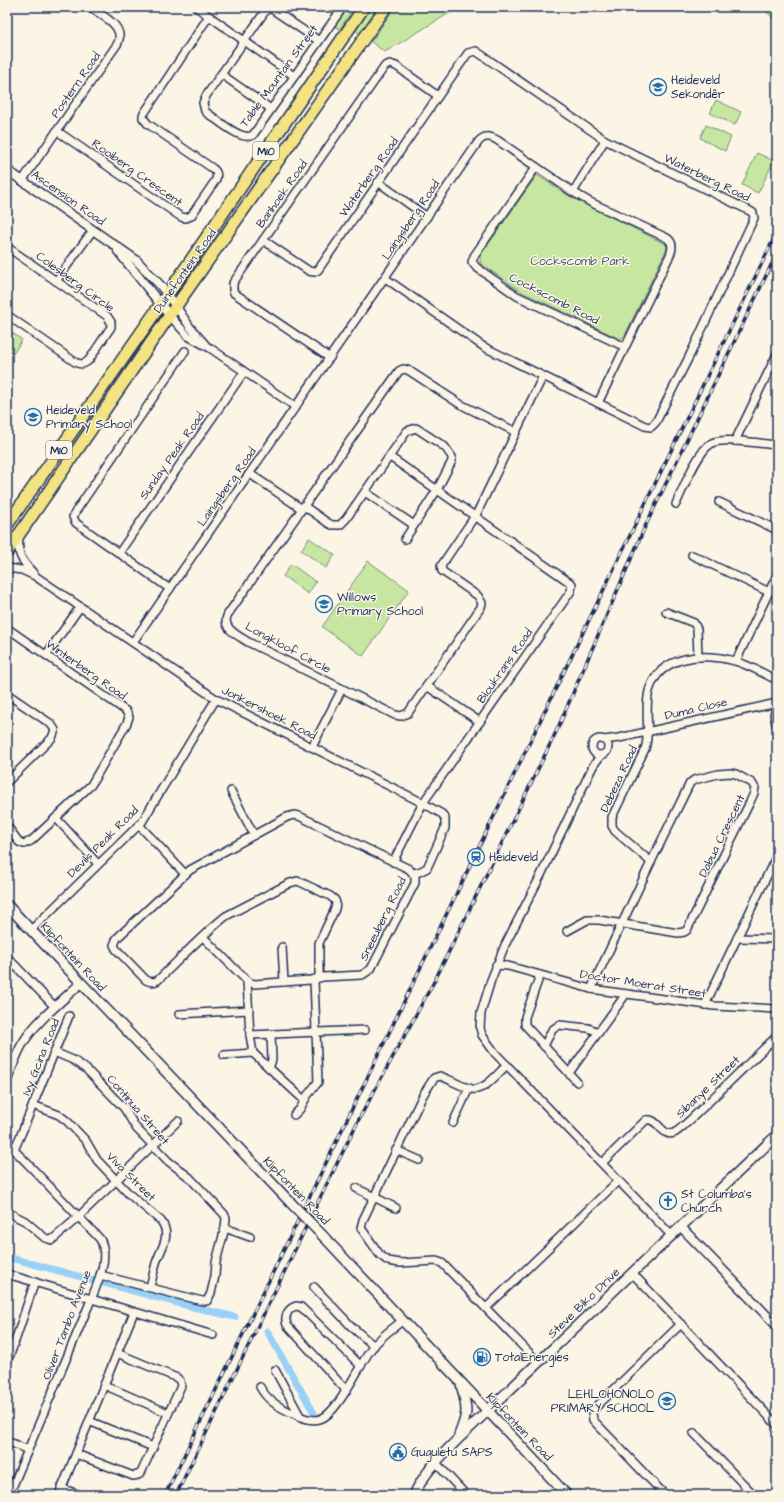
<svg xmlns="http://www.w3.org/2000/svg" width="784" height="1502" font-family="'Architects Daughter',sans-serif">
	<rect width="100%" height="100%" fill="#fcf5e5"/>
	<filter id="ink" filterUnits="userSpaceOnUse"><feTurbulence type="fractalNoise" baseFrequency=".025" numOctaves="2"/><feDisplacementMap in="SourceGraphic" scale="8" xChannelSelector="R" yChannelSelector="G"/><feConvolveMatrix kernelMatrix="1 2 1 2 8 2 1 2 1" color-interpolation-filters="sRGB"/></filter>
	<g filter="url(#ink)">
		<!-- green -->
		<g fill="#c7e7a0" stroke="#718b7f">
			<polygon points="346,7 354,7 340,29 333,25"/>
			<polygon points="369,7 379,7 360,34 355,30"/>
			<polygon points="395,7 473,7 456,9 385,52 371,42"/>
			<polygon points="756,7 777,7 777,21 763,9"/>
			<polygon points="716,100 741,112 735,125 710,113"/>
			<polygon points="706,125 731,137 725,151 700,138"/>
			<polygon points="757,153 774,161 758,193 742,185"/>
			<polygon points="537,175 569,196 667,245 667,248 624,337 620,339 522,292 480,263 480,256"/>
			<polygon points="7,329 22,340 13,354 7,350"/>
			<polygon points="309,538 335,555 326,568 301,550"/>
			<polygon points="368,561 409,590 363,656 322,627"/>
			<polygon points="291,564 316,582 308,594 283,576"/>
		</g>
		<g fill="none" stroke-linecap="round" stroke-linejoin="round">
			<!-- canal -->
			<g stroke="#98d0f7" stroke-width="7">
				<polyline points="7,1257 189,1306 235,1317"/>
				<polyline points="267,1331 314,1413"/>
			</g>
			<!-- minor casing -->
			<g stroke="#1b2f5e" stroke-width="10">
				<g id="minor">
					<path d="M268 7 206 96 203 103 205 111 207 113C218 120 242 142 253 135L343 7"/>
					<polyline points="269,7 319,41"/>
					<polyline points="209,16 294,76"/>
					<polyline points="221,74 271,109"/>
					<path d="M57 131 181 217 186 218 191 216 215 181C218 176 217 171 212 168L148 124 143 118V115L209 16 196 7"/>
					<polyline points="536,167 474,256 472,262 476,267 517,296 625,347"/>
					<path d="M22 181 118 43C125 25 102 16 90 7"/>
					<polyline points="378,182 427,217"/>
					<polyline points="573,192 605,140"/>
					<polyline points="263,240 309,271 314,272 318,270 468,53 476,51 605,140 750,211 753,213 754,218 690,355 656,422 651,427 645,426 484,347 385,278"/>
					<path d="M7 247 107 316 111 322V327L89 360C85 364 80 365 75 362L7 315"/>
					<polyline points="56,281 93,230"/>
					<polyline points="176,306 190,327 205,344"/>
					<polyline points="170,316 188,336 210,348 296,407"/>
					<polyline points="330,358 234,293 233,290 233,283 385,66 390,64 396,66 438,96"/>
					<path d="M516 432 460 404 408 370 403 369 399 371 228 614C220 628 239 636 248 642L395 715 401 716 408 713 481 607 482 603 478 596 442 571 441 566 477 513 543 376"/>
					<polyline points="735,441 777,354"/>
					<polyline points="390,457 572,584 571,591 423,803 393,862"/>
					<polyline points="250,474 302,509"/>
					<polyline points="365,492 414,525"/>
					<polyline points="719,502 777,530"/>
					<path d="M676 504C683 489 698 450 712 443 722 437 764 444 777 445"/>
					<polyline points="304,506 328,523 332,525 340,525 346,519 407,431 416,428 445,447 452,457 452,461 437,490 405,539"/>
					<path d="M19 536C17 555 21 560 34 574"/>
					<polyline points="119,553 244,372"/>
					<polyline points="692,555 769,592"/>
					<polyline points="7,568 22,570 35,576 216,699 423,803 442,814 445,818 445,828 427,868 419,872 413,873"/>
					<polyline points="170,589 76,523 73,517 76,511 185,351"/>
					<polyline points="666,612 694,623 697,629 698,657"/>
					<polyline points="7,628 126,711 129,717 127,723 91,785 31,841 24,844 19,842 7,826"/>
					<path d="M133 642 479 141C485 135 490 136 497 140L573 192 590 202 667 238C673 242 673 248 670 255L598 403"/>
					<polyline points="46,655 80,607"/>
					<polyline points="736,661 777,575"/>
					<polyline points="427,686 480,722"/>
					<polyline points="7,694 51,724 55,730 52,738 7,782"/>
					<polyline points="777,707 774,715 777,728"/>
					<circle cx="600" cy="747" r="8"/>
					<polyline points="604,740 619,738 777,703"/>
					<polyline points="312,747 342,689"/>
					<polyline points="601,755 593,766 540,877 505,945 491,980 481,1013 480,1028 482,1035 495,1053 672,1236"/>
					<polyline points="231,791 254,835"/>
					<polyline points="56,818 98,864"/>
					<polyline points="139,825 185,874"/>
					<path d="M651 862 615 831 612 826V817L645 749C651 730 644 711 649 691 660 654 703 653 735 661 749 665 764 674 777 680"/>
					<polyline points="31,930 142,822 216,699"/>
					<polyline points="567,931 587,920 599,920 678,933 684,932 687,930 750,802 754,793 755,788 752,783 736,774 730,773 718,774 694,780 690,783 651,862 591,989"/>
					<path d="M203 937 247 981 254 984 311 980 323 977 362 975 371 969 415 883V876L409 869 299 816 294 815 287 817 190 870 117 938 114 945 116 949 146 980C150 982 154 983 158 980 180 959 202 935 226 916L290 883 297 881 300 882 330 896 335 900 336 903 335 909 319 943V978"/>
					<polyline points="737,938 777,939"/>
					<polyline points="282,947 284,982"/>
					<polyline points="7,957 55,1007"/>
					<polyline points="496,965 508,966 591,989 714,1006 777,1009"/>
					<polyline points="540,975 525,1017 525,1025 577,1082"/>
					<polyline points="247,981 250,1035 253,1053 304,1100"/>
					<polyline points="705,1005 777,855"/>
					<polyline points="179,1014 249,1010"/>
					<polyline points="250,1035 365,1030"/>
					<polyline points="544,1046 552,1030 559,1025 588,1028 599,1032"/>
					<polyline points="54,1052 73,1060 86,1069 124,1108 136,1128 168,1161 189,1177 224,1214 226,1218 225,1228 216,1262 215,1276 211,1293 207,1301 202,1301 100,1275"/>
					<polyline points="224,1055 253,1053"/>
					<path d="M507 1065C498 1073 485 1091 472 1089 461 1087 450 1079 440 1076L434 1078 423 1095 363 1220 361 1228 380 1255 388 1261 400 1263 436 1261 442 1263 539 1363"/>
					<polyline points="269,1068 272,1060 271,1034"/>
					<polyline points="569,1073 626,994"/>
					<path d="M33 1105 59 1115 67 1121 86 1141 97 1160 129 1194 161 1221C172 1236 161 1248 156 1263 154 1271 152 1279 150 1287"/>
					<polyline points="294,1115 300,1109 307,1096 318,1082 314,980"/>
					<polyline points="453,1123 469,1088"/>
					<path d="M7 1145 14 1150 27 1163 100 1239C110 1257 98 1282 91 1300L9 1495"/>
					<polyline points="14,1150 22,1132 69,1016"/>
					<polyline points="396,1150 419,1160"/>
					<path d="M602 1163 646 1120C658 1117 662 1138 674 1133 680 1130 685 1124 690 1120L777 1036"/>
					<polyline points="356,1188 396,1208"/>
					<polyline points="7,1212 25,1221 45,1238 52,1240 75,1220 178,1121"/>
					<polyline points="225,1228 250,1237"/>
					<polyline points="632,1273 777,1425"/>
					<polyline points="7,1274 213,1335"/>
					<polyline points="314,1287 352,1327 374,1346"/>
					<polyline points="486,1308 618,1181"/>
					<path d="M7 1362C18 1336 25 1309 35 1282"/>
					<polyline points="275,1370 300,1416"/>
					<polyline points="104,1385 168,1413"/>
					<path d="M260 1387C267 1400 277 1406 290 1412 299 1416 310 1422 320 1419 338 1414 360 1363 372 1348 380 1337 392 1329 402 1321"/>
					<path d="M346 1390 287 1325C284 1317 287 1309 296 1306L301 1307 361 1366"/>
					<polyline points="89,1421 153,1447"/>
					<polyline points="694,1433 754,1495"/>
					<polyline points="7,1441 28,1450"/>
					<polyline points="76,1454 133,1476 138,1475 141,1473 181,1386 180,1381 177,1378 117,1353"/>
					<polyline points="435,1462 466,1495"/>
					<polyline points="61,1488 80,1495"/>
					<polyline points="59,1495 134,1312"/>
					<polyline points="665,1495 593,1420 592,1412 594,1409 681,1324"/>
				</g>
			</g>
			<!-- tertiary casing -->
			<g stroke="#1b2f5e" stroke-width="11">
				<g id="tertiary">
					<polyline points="7,170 136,260 161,286 176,306"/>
					<polyline points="118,251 170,316"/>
					<path d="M7 1080C12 1068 16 1054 23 1043 35 1022 63 1000 81 983"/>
					<polyline points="681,1227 777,1326"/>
				</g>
			</g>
			<!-- secondary casing -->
			<g stroke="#1b2f5e" stroke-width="12">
				<g id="secondary">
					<polyline points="7,905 291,1203"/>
					<polyline points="324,1237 567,1495"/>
					<path d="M459 1435C469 1411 467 1409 461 1384"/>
					<path d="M414 1495C424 1473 440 1457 457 1440L777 1135"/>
				</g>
			</g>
			<!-- primary casing -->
			<g stroke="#1b2f5e" stroke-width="14">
				<g id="primary">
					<polyline points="7,525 154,314 364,7"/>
					<polyline points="7,552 183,296 386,7"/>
				</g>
			</g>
			<!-- minor -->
			<use href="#minor" stroke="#fcf5e5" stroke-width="7"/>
			<!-- tertiary -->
			<use href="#tertiary" stroke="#fcf5e5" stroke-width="8"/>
			<!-- secondary -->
			<use href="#secondary" stroke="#fcf5e5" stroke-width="9"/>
			<!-- primary -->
			<use href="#primary" stroke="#f4e382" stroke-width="11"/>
			<!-- rail casing -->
			<g stroke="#1b2f5e" stroke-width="3.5">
				<g id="rail">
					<polyline points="165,1495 777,232"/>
					<polyline points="176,1495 321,1196 359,1119 436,978 557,730 644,529 777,253"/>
				</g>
			</g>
			<!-- rail -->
			<use href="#rail" stroke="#fcf5e5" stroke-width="2" stroke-dasharray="6" stroke-linecap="butt"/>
			<!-- secondary-bridge casing -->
			<g stroke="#1b2f5e" stroke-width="12" stroke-linecap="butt">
				<polyline id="secondary-bridge" points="291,1203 324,1237"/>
			</g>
			<!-- secondary-bridge -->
			<use href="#secondary-bridge" stroke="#fcf5e5" stroke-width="9"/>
		</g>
	</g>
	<!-- icons -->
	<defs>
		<g id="school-ring" transform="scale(0.9)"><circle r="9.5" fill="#fcf5e5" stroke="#1f6fb2" stroke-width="1.5"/><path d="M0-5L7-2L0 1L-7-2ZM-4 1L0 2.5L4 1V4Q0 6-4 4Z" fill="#1f6fb2"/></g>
		<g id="station-ring" transform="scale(0.9)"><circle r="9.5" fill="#fcf5e5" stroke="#1f6fb2" stroke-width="1.5"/><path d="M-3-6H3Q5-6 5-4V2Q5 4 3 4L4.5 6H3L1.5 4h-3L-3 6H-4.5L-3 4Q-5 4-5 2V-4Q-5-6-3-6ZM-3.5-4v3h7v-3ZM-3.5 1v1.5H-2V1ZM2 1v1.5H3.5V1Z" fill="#1f6fb2"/></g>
		<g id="church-ring" transform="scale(0.9)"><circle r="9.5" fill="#fcf5e5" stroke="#1f6fb2" stroke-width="1.5"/><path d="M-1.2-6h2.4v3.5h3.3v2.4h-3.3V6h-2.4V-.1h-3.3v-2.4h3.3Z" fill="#1f6fb2"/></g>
		<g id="fuel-ring" transform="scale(0.9)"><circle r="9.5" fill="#fcf5e5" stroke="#1f6fb2" stroke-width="1.5"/><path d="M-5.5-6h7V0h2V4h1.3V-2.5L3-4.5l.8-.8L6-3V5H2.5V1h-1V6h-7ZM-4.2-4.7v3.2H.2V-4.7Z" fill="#1f6fb2"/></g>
		<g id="civic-ring" transform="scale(0.9)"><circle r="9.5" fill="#fcf5e5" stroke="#1f6fb2" stroke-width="1.5"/><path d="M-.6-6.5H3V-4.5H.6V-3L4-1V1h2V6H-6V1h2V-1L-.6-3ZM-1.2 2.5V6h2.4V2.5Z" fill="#1f6fb2"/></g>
	</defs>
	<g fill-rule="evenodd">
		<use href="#school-ring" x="658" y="87"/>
		<use href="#school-ring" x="33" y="417"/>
		<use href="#school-ring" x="324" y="604"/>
		<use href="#station-ring" x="476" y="857"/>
		<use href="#church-ring" x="668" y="1201"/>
		<use href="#fuel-ring" x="482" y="1357"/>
		<use href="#school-ring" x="667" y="1401"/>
		<use href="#civic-ring" x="398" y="1452"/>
	</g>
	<g text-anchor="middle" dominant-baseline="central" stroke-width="3" stroke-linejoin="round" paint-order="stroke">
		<!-- shield labels -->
		<g fill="#fcf5e5" stroke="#5e6a86" stroke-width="1">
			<rect x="253" y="142" width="26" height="18" rx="3"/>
			<rect x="46" y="441" width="26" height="18" rx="3"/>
		</g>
		<g font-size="11" font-weight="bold" fill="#1b2f5e">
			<text x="266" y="151">M10</text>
			<text x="59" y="450">M10</text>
		</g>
		<!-- street labels -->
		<g font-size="12" fill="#1b2f5e" stroke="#fcf5e5">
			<text transform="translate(279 76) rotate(-54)">Table Mountain Street</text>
			<text transform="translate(76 85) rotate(-55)">Postern Road</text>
			<text transform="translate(137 173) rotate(35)">Rooiberg Crescent</text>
			<text transform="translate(369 177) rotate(-55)">Waterberg Road</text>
			<text transform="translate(707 178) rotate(26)">Waterberg Road</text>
			<text transform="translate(282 194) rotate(-55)">Banhoek Road</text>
			<text transform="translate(68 198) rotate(35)">Ascension Road</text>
			<text transform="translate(411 220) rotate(-56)">Laingsberg Road</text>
			<text transform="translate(185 271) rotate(-55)">Duinefontein Road</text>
			<text transform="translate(75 282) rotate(36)">Colesberg Circle</text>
			<text transform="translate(554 299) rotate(27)">Cockscomb Road</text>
			<text transform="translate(172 456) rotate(-55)">Sunday Peak Road</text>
			<text transform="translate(227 487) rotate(-55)">Laingsberg Road</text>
			<text transform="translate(288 648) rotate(28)">Longkloof Circle</text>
			<text transform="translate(505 666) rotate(-55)">Bloukrans Road</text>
			<text transform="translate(86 670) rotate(35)">Winterberg Road</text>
			<text transform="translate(696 709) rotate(-13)">Duma Close</text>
			<text transform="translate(269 713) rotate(27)">Jonkershoek Road</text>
			<text transform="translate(619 779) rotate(-65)">Debeza Road</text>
			<text transform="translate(722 836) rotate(-64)">Dabua Crescent</text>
			<text transform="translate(103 842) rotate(-45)">Devils Peak Road</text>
			<text transform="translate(383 919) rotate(-64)">Sneeuberg Road</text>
			<text transform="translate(73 957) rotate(47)">Klipfontein Road</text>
			<text transform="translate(643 984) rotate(9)">Doctor Moerat Street</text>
			<text transform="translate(41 1057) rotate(-68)">Ivy Gcina Road</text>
			<text transform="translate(708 1087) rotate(-44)">Sibanye Street</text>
			<text transform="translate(138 1110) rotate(49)">Continua Street</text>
			<text transform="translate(131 1177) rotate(45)">Viva Street</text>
			<text transform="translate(296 1191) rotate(46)">Klipfontein Road</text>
			<text transform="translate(584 1303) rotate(-44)">Steve Biko Drive</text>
			<text transform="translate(67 1325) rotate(-69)">Oliver Tambo Avenue</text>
			<text transform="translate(519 1427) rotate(46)">Klipfontein Road</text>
		</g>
		<!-- poi labels -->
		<g font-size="12" fill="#1b2f5e" stroke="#fcf5e5" text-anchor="start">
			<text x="671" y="80">Heideveld<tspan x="671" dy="14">Sekondêr</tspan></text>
			<text x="46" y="410">Heideveld<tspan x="46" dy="14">Primary School</tspan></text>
			<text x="337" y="597">Willows<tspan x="337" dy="14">Primary School</tspan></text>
			<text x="489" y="857">Heideveld</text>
			<text x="681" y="1194">St Columba's<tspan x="681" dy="14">Church</tspan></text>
			<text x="495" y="1357">TotalEnergies</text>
			<text x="654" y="1394" text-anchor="end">LEHLOHONOLO<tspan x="654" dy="14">PRIMARY SCHOOL</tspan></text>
			<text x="411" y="1452">Guguletu SAPS</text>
		</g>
		<!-- park labels -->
		<g font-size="12" fill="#3d546b" stroke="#fcf5e5">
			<text x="580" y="261">Cockscomb Park</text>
		</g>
	</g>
	<!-- margin -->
	<rect width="784" height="1502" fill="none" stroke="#fcf5e5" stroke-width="24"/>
	<rect x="12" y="12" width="760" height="1478" fill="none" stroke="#1b2f5e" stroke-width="1.5" filter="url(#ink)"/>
</svg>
